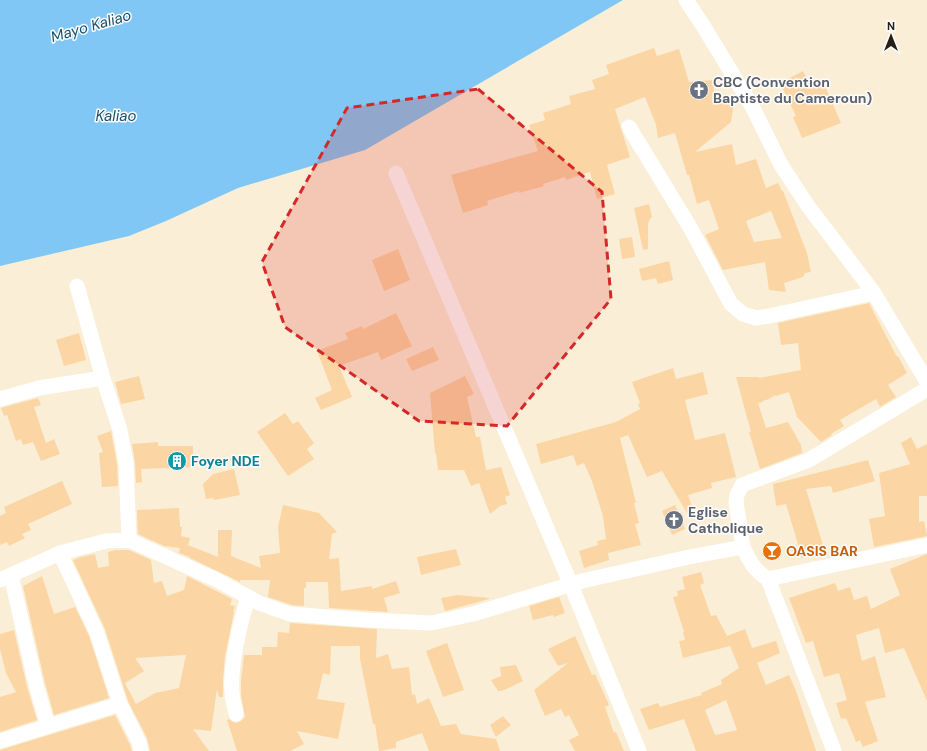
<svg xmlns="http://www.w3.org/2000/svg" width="927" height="751" font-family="'DM Sans',sans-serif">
	<rect width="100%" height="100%" fill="#faefd6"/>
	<!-- water -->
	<polygon fill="#81c7f5" points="0,0 623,0 365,150 238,188 166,221 129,236 0,266"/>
	<!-- building -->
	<g fill="#fbd5a4" fill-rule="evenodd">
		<path d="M654 48 657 56 679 49 689 82 713 80 715 99 735 96 731 122 695 152 732 144 736 165 756 159 766 188 778 183 782 191H783L807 253 811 272 805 273 803 277 784 283 786 292 769 290 765 262 723 270 705 235 719 229 709 200 697 204 689 175H687L675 133 658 138 656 125 645 97 615 109 630 157 607 165 615 194 597 199 590 172 566 180 565 177 543 184 544 186 519 193V191L487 201 488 205 463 213 451 175 538 151 529 125 545 120 543 113 571 104 569 96 595 89 592 80 609 74 606 65ZM771 211 782 238 754 242 746 221Z"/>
		<polygon points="803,71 811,87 820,82 823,87 825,86 841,123 802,138 793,117 796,116 780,83"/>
		<polygon points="649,204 652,217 649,220 649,222 648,223 648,249 643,250 634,208"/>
		<polygon points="632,237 635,257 622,259 619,239"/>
		<polygon points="398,249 410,280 384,291 372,260"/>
		<polygon points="669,261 673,280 658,284 656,278 642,281 639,269"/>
		<polygon points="869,303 897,357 898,356 907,373 888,385 896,397 880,407 876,399 840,420 844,426 831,434 832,435 821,442 797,417 789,392 776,396 775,395 769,399 763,401 763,402 758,403 766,428 788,422 801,445 802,453 760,469 749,432 751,432 736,377 759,377 759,378 801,370 798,343 781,345 778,323"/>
		<polygon points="396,313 412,346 381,360 378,352 339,366 352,397 321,410 315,398 332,390 317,351 348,339 345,333 362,326 363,329"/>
		<polygon points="79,333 86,360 64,366 56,340"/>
		<polygon points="433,347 439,360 412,371 406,359"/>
		<polygon points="673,368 676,379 703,372 708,394 685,400 695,440 725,433 736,477 711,483 712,488 688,495 695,516 690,518 662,471 647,477 628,435 620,438 636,503 634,503 639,523 635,524 641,545 608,553 609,560 584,568 579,551 598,545 597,541 606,539 603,516 592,481 584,463 577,466 573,455 541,464 536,444 616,422 640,409 638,404 640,403 632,382"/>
		<polygon points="139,376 145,399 121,404 115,382"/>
		<polygon points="465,376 474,394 467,397 476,437 480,437 486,470 501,467 510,495 505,497 507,504 500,506 490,514 479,483 471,486 464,470 438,470 436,453 435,453 430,393"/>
		<polygon points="38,398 41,405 34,407 46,443 54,439 60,454 41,461 33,442 23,445 21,439 16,441 7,415 4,416 1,408"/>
		<polygon points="285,413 293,424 298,421 314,443 307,449 314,459 288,476 257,432"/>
		<polygon points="111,431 117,464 118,486 102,487 99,453 103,452 97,436"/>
		<polygon points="911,437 917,449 927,444 927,496 919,496 919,522 924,521 927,536 874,547 869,519 885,516 879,473 910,464 901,443"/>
		<polygon points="158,442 158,446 193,446 193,467 141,469 142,482 136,483 135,463 132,444"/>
		<polygon points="868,460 875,481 833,493 831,486 806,489 825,552 802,558 786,504 776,506 773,484"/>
		<polygon points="234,469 240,495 214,500 213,498 206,499 203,484 213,474"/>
		<polygon points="62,481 72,504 28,524 31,530 22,534 25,538 9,546 7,542 0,545 0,516 6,513 4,507"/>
		<polygon points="283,505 319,513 337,532 332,534 329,559 339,558 341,591 372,586 372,589 396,581 400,593 384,598 388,612 329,608 328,582 306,582 306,588 304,588 304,606 292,605 268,597 270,580 240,580 240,582 190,558 190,557 179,553 180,548 164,546 138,534 137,510 179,508 180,527 182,527 181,536 190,538 188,545 218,557 218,530 232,530 231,556 261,568 259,556 280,553 278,527"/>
		<polygon points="675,505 685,529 672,535 662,511"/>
		<polygon points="456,549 461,565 421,575 417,557"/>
		<path d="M116 550H129L151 560 154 583 162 581 167 596 184 590 187 576 232 599 230 605 235 606 233 612H234L225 656 223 680V697H219L217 689 211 731 193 729 209 751H150L147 738 128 701 105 629 73 560 81 557 95 554 98 568 109 566 108 552ZM186 655 179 688 155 693 136 704 125 683 144 671 135 658Z"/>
		<polygon points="927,554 927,701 904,648 885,653 879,628 856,635 862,661 875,656 886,697 865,702 878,741 863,747 860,740 856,742 846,718 841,719 836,703 847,700 839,673 824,677 813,641 806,643 789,598 835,583 838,591 850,587 854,600 867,596 871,609 900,595 890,569"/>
		<path d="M701 572 704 583 700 585 711 616 716 615 727 636 745 629 752 648 776 641 780 653 757 663 766 685 789 675 796 691 816 751H696L684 719 649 730 640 709 658 703 660 707 702 695 701 693 722 684 721 680 739 668 730 646 683 658 679 641 685 640 683 632H684L673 597 678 596 677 591 685 589 682 577ZM726 700 737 730 715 735 705 710Z"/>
		<polygon points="42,576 54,614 75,607 89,636 109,698 54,715 45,683 23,586"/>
		<polygon points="458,595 489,598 489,599 445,611 441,598"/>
		<polygon points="559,597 565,613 554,617 553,615 533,620 529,606"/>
		<polygon points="290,623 377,629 376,658 388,654 392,669 409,667 412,695 415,694 417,704 429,698 441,726 456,724 461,734 496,739 500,751 429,751 422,733 396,742 396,748 379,751 375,724 373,724 360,659 360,646 358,646 357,644 357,646 331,646 330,675 323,673 317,699 345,703 338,739 297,731 304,744 290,751 237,751 227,720 229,719 233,722 237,723 241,721 245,717 241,694 241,681 244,655 262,655 262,647 277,647 278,632 289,633"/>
		<polygon points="14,630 27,687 37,720 0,732 0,697 16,692 6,673 0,649 0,634"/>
		<polygon points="575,636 592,675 595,674 609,705 605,707 614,733 616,732 624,751 575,751 569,740 579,735 569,715 565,717 561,709 545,716 534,690 568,663 558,666 548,649"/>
		<polygon points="447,643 464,690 443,697 426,651"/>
		<polygon points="516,665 523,681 502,691 498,691 491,680 501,676 500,667"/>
		<polygon points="115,715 130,745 132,751 0,751 0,750"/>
		<polygon points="503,716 511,725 496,737 490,725"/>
	</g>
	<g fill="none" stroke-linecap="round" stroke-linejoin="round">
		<!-- minor -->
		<g stroke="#fff" stroke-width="15">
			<polyline points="686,0 702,24 752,106 781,165 808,206 874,293 927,382"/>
			<polyline points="629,127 691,229 731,304 743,314 756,318 769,316 874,293"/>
			<polyline points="396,173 571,585 639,751"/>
			<polyline points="77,286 103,378 120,430 126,463 129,540"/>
			<polyline points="0,399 39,388 103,378"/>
			<polyline points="743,547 736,502 737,495 742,485 809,460 927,389"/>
			<polyline points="60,553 97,633 120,704 139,742 141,751"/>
			<polyline points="11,575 36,685 48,726"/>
			<polyline points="768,579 927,545"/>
			<path d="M0 580 60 553 106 541 129 540 217 580 259 603 290 614 367 620 431 623 473 614 582 581 689 557 743 547C750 562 754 570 768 579L834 751"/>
			<path d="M236 714C235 707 232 699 232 692 230 664 240 624 248 597"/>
			<polyline points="0,741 120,704"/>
		</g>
	</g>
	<!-- marked area -->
	<path fill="#d62828" fill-opacity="0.2" stroke="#d62828" stroke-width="3" stroke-dasharray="8 5" stroke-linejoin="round" d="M478 89 602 192 611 299 507 426 419 421 285 327 262 262 347 108Z"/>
	<!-- icons -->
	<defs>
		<g id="church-disc" transform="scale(1)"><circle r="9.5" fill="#6b7280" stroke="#fdfdfd"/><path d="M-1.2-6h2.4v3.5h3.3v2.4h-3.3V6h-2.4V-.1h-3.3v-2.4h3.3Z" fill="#fff"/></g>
		<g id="building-disc" transform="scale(1)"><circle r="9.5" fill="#0f9aa8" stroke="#fdfdfd"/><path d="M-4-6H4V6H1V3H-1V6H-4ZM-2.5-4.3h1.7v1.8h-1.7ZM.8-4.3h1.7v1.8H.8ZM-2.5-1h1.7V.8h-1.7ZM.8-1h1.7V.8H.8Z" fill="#fff"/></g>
		<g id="bar-disc" transform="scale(1)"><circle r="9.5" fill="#e8710a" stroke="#fdfdfd"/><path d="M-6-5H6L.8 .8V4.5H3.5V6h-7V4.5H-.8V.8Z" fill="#fff"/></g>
	</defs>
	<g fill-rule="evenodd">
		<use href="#church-disc" x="699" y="90"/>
		<use href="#building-disc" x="177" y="461"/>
		<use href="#church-disc" x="674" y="520"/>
		<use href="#bar-disc" x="772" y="551"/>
	</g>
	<g text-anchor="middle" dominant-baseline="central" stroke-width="3" stroke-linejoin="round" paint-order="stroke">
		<!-- worship labels -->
		<g font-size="14" font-weight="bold" fill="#5b616d" stroke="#fdfdfd" text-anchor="start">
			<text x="713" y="82">CBC (Convention<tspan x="713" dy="16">Baptiste du Cameroun)</tspan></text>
			<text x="688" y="512">Eglise<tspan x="688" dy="16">Catholique</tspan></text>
		</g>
		<!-- culture labels -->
		<g font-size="14" font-weight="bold" fill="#0d838f" stroke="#fdfdfd" text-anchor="start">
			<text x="191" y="461">Foyer NDE</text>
		</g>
		<!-- food labels -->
		<g font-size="14" font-weight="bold" fill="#c56008" stroke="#fdfdfd" text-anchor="start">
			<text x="786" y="551">OASIS BAR</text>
		</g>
		<!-- water labels -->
		<g font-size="15" font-style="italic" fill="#174d6c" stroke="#fdfdfd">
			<text transform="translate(91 26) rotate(-16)">Mayo Kaliao</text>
			<text x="116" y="116">Kaliao</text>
		</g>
	</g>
	<!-- north arrow -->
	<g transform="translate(891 36)" stroke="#fdfdfd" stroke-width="3" paint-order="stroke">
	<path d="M0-3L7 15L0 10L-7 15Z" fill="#242017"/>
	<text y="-6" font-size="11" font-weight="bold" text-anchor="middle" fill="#242017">N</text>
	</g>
</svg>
